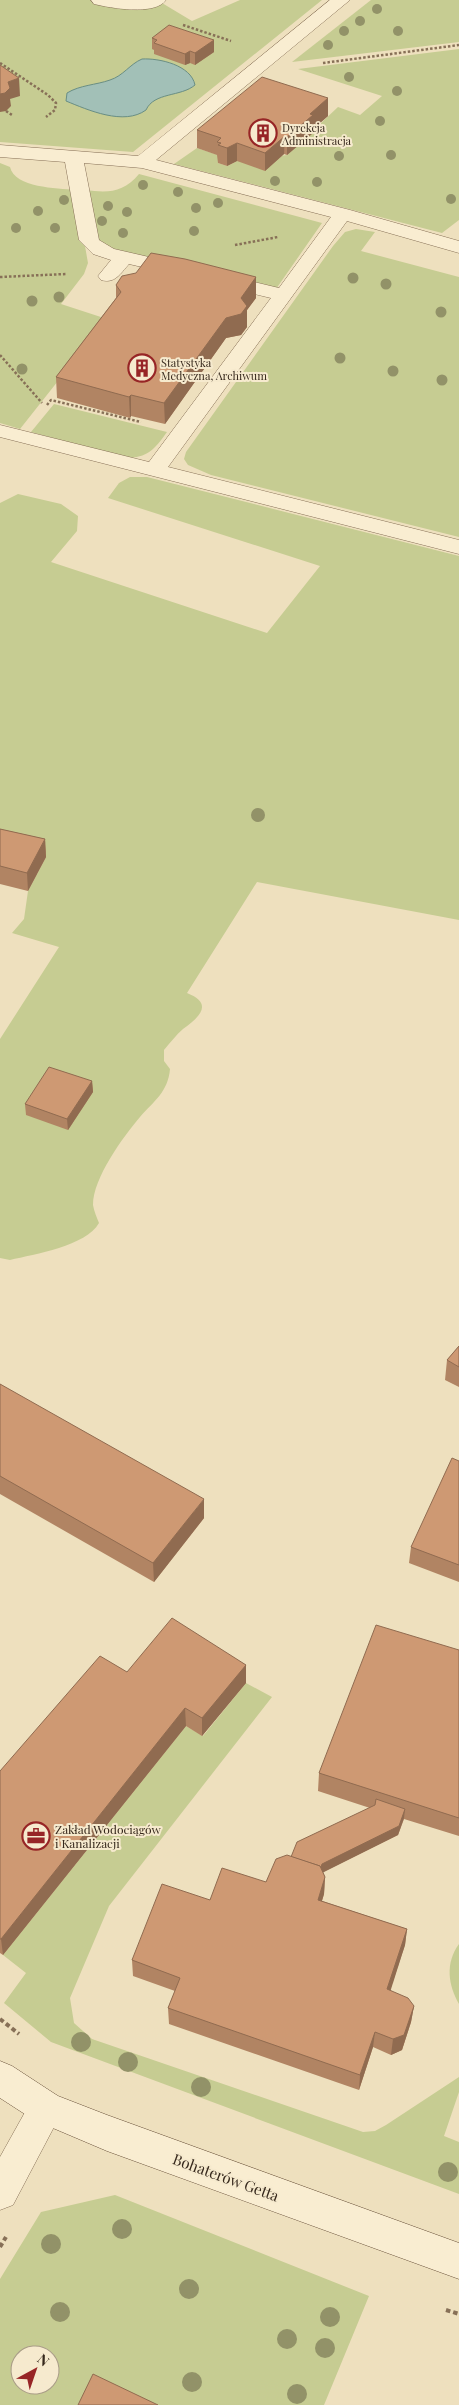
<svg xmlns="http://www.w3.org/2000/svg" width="459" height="2405" font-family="'Playfair Display',serif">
	<rect width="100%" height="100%" fill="#eee0be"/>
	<!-- green -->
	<g fill="#c6cc92" fill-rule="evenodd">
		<polygon points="0,0 157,0 192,21 240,0 322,0 133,152 0,142"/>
		<polygon points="371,0 459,0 459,42 292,62"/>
		<polygon points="459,49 459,220 442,233 174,164 197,148 221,156 218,163 227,166 237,161 287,155 338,107 360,115 382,96 298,69"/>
		<path d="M0 163 10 167C15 188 57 188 75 190L88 263 84 274 61 304 107 319 20 429 0 423Z"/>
		<path d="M139 174 322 223 276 289 102 246 96 241 85 190C108 193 123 193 139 174Z"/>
		<polygon points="356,229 375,232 361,251 459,277 459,537 211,475 188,465 184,459 186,452 333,246 345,232"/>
		<path d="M54 404 167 432C155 449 147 458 126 458L31 432Z"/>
		<path d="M130 477H147L459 556V920L257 882 187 993C215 1004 198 1018 183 1029 176 1035 170 1043 164 1050V1061L170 1069C168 1092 154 1101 140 1117 123 1137 93 1178 93 1205 94 1211 97 1218 99 1223 86 1246 35 1254 10 1260L0 1258V1039L59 947 12 933 24 919 28 891 46 857 0 847V503L18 494 61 504 78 516 77 531 51 562 267 633 320 566 108 498 119 483Z"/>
		<polygon points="246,1683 272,1697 109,1906 70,1998 74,2023 92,2039 363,2132 375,2131 386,2125 459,2077 459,2092 444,2136 459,2142 459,2194 51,2042 4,2003 26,1973 3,1955 186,1726 203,1736"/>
		<path d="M459 1944V2004C448 1985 445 1963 459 1944Z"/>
		<path d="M115 2195 369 2296 324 2405H0V2279L41 2212ZM20 2355H50V2385H20Z"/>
	</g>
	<!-- water -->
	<path fill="#a2c0b7" stroke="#698e84" d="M142 59C159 58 191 65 195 85 181 97 154 92 146 110 124 126 88 110 66 101L67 93C80 85 96 85 110 80 123 76 130 64 142 59Z"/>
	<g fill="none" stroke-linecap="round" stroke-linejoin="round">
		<!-- lane casing -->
		<g stroke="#877057" stroke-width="1">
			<g id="lane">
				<path d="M91 0H166C155 16 110 8 94 4Z"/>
				<path d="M330 0H350L156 160 350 210 459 241V253L347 221 168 467 459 540V554L0 437V425L149 462 271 298 213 284 210 280 213 276 220 274 279 288 331 217 142 168 84 163 99 240 114 249 188 266 191 270 188 274 181 276 129 264C120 274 115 284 101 280L98 276 111 260 93 254 79 240 65 162 0 157V145L138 156Z"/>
			</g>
		</g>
		<!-- street casing -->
		<g stroke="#877057" stroke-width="1">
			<polygon id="street" points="46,2091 58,2096 64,2108 13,2205 0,2210 0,2157 34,2096"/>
		</g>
		<!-- secondary casing -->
		<g stroke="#69513a" stroke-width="1">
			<polygon id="secondary" points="0,2061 12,2066 58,2096 107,2115 459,2243 459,2279 107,2151 34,2120 0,2098"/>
		</g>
		<!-- path-far1 -->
		<g stroke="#877057" stroke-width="2.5" stroke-dasharray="2.5 2" stroke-linecap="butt">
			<polyline points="183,25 231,41"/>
			<polyline points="0,63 48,95 56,103 55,110 46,117"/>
			<polyline points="323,63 459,45"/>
			<polyline points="6,111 12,115"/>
			<polyline points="235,245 278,237"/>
			<polyline points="0,277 66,274"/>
			<polyline points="0,355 42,403"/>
			<polyline points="47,405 51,400 141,422"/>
		</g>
		<!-- path -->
		<g stroke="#877057" stroke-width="4" stroke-dasharray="4.5 3" stroke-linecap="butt">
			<polyline points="0,2019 19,2034"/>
			<polyline points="0,2247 6,2237"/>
			<polyline points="446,2310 459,2314"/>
		</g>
		<!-- lane -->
		<use href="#lane" fill="#f9edd1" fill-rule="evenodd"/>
		<!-- street -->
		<use href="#street" fill="#f9edd1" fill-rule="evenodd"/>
		<!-- secondary -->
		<use href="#secondary" fill="#f9edd1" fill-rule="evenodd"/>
	</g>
	<!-- trees -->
	<g fill="#929268">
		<circle cx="377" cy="9" r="5"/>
		<circle cx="360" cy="21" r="5"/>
		<circle cx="344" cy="31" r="5"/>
		<circle cx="398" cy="31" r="5"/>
		<circle cx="328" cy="45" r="5"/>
		<circle cx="349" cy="77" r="5"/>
		<circle cx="397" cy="91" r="5"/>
		<circle cx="380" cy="121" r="5"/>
		<circle cx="391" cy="155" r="5"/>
		<circle cx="339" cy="156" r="5"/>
		<circle cx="275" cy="181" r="5"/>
		<circle cx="317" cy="182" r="5"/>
		<circle cx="143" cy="185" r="5"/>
		<circle cx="178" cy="192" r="5"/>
		<circle cx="451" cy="199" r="5"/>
		<circle cx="64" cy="200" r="5"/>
		<circle cx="218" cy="203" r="5"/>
		<circle cx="108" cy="206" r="5"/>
		<circle cx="196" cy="208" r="5"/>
		<circle cx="38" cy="211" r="5"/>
		<circle cx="127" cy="212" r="5"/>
		<circle cx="102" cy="221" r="5"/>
		<circle cx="16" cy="228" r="5"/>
		<circle cx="55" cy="228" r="5"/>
		<circle cx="194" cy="231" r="5"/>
		<circle cx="123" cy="233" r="5"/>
		<circle cx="353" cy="278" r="5.5"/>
		<circle cx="386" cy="284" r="5.5"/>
		<circle cx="59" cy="297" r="5.5"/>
		<circle cx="32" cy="301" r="5.5"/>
		<circle cx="441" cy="312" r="5.5"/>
		<circle cx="340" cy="358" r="5.5"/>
		<circle cx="22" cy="369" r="5.5"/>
		<circle cx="393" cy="371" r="5.5"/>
		<circle cx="442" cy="380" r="5.5"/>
		<circle cx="258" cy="815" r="7"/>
		<circle cx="81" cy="2042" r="10"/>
		<circle cx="128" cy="2062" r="10"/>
		<circle cx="201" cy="2087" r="10"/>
		<circle cx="448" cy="2172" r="10"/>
		<circle cx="122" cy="2229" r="10"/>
		<circle cx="51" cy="2244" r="10"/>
		<circle cx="189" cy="2289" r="10"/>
		<circle cx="60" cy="2312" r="10"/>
		<circle cx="330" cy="2317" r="10"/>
		<circle cx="287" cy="2339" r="10"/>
		<circle cx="325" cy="2348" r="10"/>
		<circle cx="192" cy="2382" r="10"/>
		<circle cx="297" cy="2394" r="10"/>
	</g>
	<!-- wall -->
	<g fill="#b18463">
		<polygon points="152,38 214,40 214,52 195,65 190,63 185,65 154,54 154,50 152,49"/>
		<polygon points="328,98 328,116 313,129 313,133 287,155 284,154 265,171 237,161 227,166 218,163 217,155 197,148 197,130"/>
		<polygon points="256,277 256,298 247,310 247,327 241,335 226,338 165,424 131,416 130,418 57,398 56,377 116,298 116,285"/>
		<polygon points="0,829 45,839 46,857 28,891 0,884"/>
		<polygon points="92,1081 93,1092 68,1130 26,1115 25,1104"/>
		<polygon points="459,1346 459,1387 445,1380 447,1360"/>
		<polygon points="0,1384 204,1518 154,1582 0,1494"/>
		<polygon points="459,1461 459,1582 409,1563 411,1547"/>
		<polygon points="459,1650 459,1836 404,1819 398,1835 323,1872 325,1877 324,1894 322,1901 407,1929 405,1945 390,1990 414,2006 411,2022 402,2050 391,2055 373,2047 359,2090 169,2024 168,2008 175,1991 133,1976 132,1960 210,1900 266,1882 291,1857 370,1808 318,1791 319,1773"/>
		<polygon points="246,1665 246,1683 202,1736 186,1726 3,1955 0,1953 0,1771 127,1672"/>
	</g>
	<!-- shaded-wall -->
	<g fill="#906b50">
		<polygon points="214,40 214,52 195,65 195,53"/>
		<polygon points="190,51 190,63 185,65 185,54"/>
		<polygon points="19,78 20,96 10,99 11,106 6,111 0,112 0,94 8,82"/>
		<polygon points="328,98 328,116 313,129 313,133 287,155 287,137 310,114"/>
		<polygon points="285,136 284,154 265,171 265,153"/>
		<polygon points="237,143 237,161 227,166 227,148"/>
		<polygon points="256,277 256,298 247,310 247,327 241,335 226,338 165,424 164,403"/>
		<polygon points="131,395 131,416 130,418 129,397"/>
		<polygon points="45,839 46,857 28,891 27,873"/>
		<polygon points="92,1081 93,1092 68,1130 67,1119"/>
		<polygon points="204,1499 204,1518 154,1582 153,1563"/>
		<polygon points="246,1665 246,1683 202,1736 202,1718"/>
		<polygon points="185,1708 186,1726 3,1955 1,1939"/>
		<polygon points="405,1809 404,1818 398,1835 322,1873 318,1874 322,1864"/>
		<polygon points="325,1877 324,1894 317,1916 318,1900"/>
		<polygon points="407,1929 405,1945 386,2005 387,1989"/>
		<polygon points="414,2006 411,2022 402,2050 391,2055 393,2039"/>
		<polygon points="375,2032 373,2047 359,2090 360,2075"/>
	</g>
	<!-- building -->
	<g fill="#ce9973" stroke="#906b50">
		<polygon points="169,25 214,40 195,53 190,51 185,54 154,43 157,40 152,38"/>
		<polygon points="0,65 19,78 8,82 10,88 5,93 0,94"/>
		<polygon points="262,77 328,98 310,114 313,115 287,137 285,136 265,153 237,143 227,148 218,145 221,143 217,142 221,138 197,130"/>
		<polygon points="151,253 185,259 256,277 241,298 247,306 241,314 226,318 164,403 131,395 129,397 56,377 121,292 116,285 122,276 136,273"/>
		<polygon points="0,829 45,839 27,873 0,866"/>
		<polygon points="49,1067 92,1081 67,1119 25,1104"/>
		<polygon points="459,1346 459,1367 447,1360"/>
		<polygon points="0,1384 204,1499 153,1563 0,1476"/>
		<polygon points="452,1458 459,1461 459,1565 411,1547"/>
		<polygon points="172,1618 246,1665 202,1718 185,1708 1,1939 0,1939 0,1771 100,1656 127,1672"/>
		<polygon points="376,1625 459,1650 459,1818 319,1773"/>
		<polygon points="376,1799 405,1809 399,1826 322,1864 321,1867 320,1866 291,1857 297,1842 375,1805"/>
		<polygon points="287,1855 320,1866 325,1877 318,1900 407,1929 387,1989 408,1998 414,2006 404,2035 393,2039 375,2032 360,2075 168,2008 180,1978 132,1960 162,1884 210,1900 222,1868 266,1882 276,1859"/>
		<polygon points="93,2374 158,2405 78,2405"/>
	</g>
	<!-- icons -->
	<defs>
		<g id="building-ring" transform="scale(1.4375)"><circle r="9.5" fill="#f6eace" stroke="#972526" stroke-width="1.5"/><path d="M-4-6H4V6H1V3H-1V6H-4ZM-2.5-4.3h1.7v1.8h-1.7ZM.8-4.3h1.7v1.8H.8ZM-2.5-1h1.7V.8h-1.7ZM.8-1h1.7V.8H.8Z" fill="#972526"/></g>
		<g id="office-ring" transform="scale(1.4375)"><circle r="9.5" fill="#f6eace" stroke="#972526" stroke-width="1.5"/><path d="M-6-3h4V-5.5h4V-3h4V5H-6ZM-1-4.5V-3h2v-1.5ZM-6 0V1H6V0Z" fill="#972526"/></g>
	</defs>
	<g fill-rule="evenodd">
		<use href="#building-ring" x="263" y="133"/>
		<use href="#building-ring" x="142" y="368"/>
		<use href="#office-ring" x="36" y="1836"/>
	</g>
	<g text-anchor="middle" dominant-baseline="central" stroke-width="4" stroke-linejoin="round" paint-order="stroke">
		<!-- far-poi labels -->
		<g font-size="11" fill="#36281c" stroke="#f6eace" text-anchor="start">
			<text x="282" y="127">Dyrekcja<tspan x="282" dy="13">Administracja</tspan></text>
			<text x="161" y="362">Statystyka<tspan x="161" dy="13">Medyczna, Archiwum</tspan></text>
		</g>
		<!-- poi labels -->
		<g font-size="12" fill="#36281c" stroke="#f6eace" text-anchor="start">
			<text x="55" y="1829">Zakład Wodociągów<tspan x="55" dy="14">i Kanalizacji</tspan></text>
		</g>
		<!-- near-street labels -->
		<g font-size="15" fill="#36281c" stroke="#f6eace">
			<text transform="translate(226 2177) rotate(20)">Bohaterów Getta</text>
		</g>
	</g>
	<!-- north arrow -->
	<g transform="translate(35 2370) rotate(40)"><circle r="24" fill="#f6eace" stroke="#a99c87"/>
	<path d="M0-4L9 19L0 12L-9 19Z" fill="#972526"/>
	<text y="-8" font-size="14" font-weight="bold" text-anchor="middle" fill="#36281c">N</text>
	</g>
</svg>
